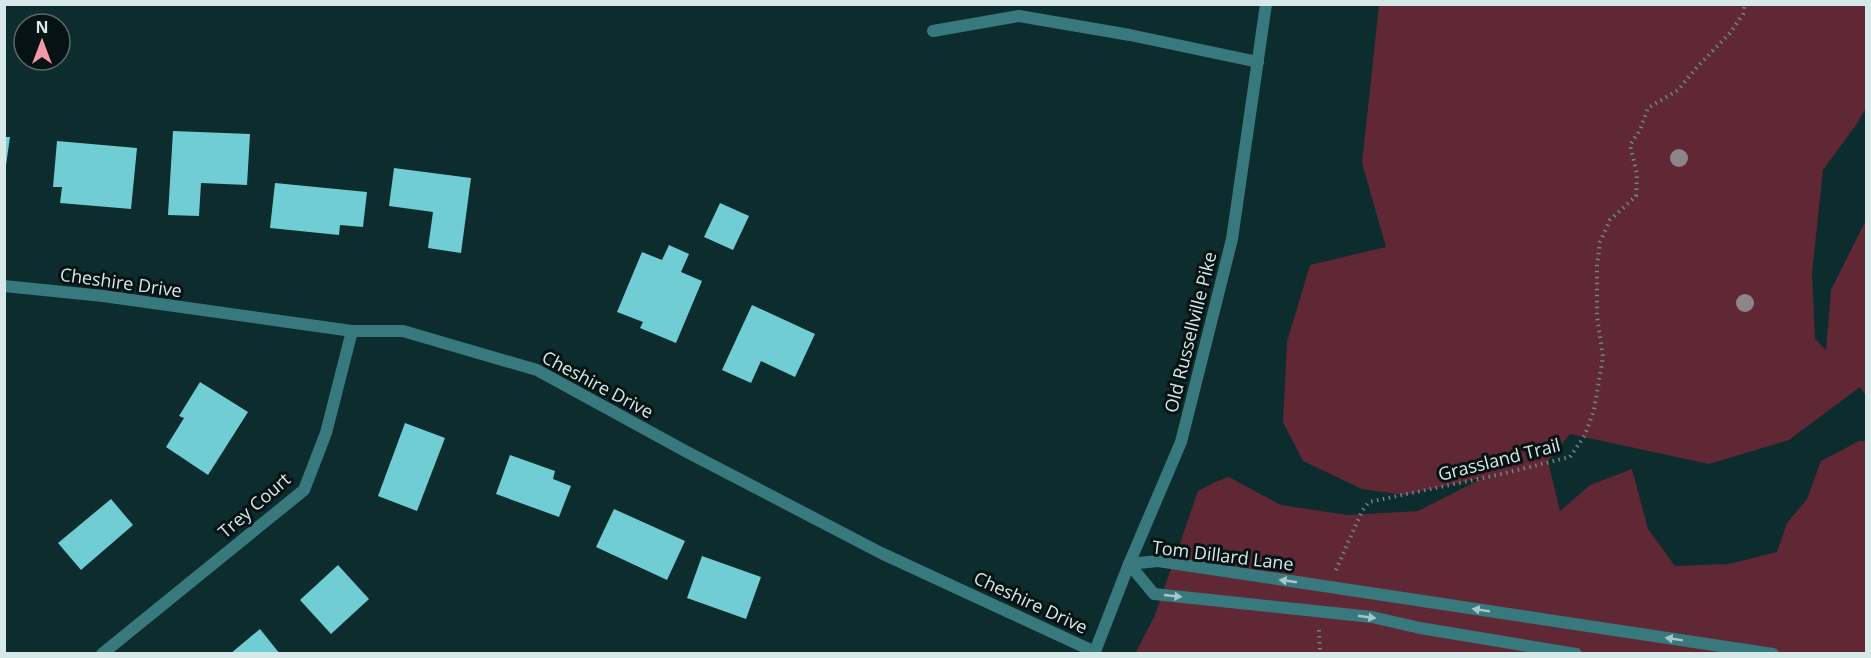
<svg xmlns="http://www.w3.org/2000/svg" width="1871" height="658" font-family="'Open Sans',sans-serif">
	<rect width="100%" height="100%" fill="#0c2c2e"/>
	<!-- green -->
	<polygon fill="#602734" points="1379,5 1866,5 1866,108 1856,125 1823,170 1812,273 1815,339 1826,350 1831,290 1866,220 1866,396 1860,387 1789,440 1709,464 1570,434 1548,461 1560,511 1590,485 1632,469 1648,529 1675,566 1729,564 1777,552 1787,523 1807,499 1821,461 1859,441 1866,441 1866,653 1135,654 1155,615 1198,491 1215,482 1229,477 1281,505 1348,515 1418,511 1485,477 1404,495 1362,489 1303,461 1283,422 1287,342 1310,265 1386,247 1362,163"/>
	<!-- building -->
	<g fill="#70cdd3">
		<polygon points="173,131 250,134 247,185 201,183 199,216 168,215"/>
		<polygon points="4,137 10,137 6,165 4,165"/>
		<polygon points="57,141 137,148 131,209 60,203 62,187 53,187"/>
		<polygon points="394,168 471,178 461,253 428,248 433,212 389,206"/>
		<polygon points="275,183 367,192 363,227 340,225 339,235 270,228"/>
		<polygon points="720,203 749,216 733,250 704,237"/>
		<polygon points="669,245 689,254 681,272 702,281 676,343 640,328 643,322 617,312 642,252 662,260"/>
		<polygon points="752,305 815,334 795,377 761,361 751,383 722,370"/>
		<polygon points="200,382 248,412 208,475 166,447 184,418 179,416"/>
		<polygon points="405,423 445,438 417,511 378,496"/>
		<polygon points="510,455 555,471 553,479 571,486 559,517 496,494"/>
		<polygon points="111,499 133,525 81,570 58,543"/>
		<polygon points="614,509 685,541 667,580 596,547"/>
		<polygon points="702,556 761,577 746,619 687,598"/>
		<polygon points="338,565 369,599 331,634 300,600"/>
		<polygon points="260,629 280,654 230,654"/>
	</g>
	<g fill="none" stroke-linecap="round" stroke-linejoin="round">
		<!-- path -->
		<g stroke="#6d8687" stroke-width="4" stroke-dasharray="1.5 4.5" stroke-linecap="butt">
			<polyline points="1336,570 1362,511 1369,502 1497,475 1570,457 1585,435 1594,410 1603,357 1597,316 1597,266 1600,242 1610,220 1636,196 1637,174 1630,145 1640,130 1648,108 1678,90 1698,66 1730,33 1743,14 1745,4"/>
			<polyline points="1319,630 1320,654"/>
		</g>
		<!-- service -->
		<polyline stroke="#37797d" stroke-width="12" points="933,31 1019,16 1130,35 1258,62"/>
		<!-- minor -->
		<g stroke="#37797d" stroke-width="12">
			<polyline points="4,286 103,296 352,331 403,331 537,370 687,452 881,553 1095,652"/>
			<polyline points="1129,564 1158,561 1773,654"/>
			<polyline points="1129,564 1154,594 1372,617 1420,628 1576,654"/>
			<polyline points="102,654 304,490 326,433 352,331"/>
		</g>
		<!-- tertiary -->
		<polyline stroke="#37797d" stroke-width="12" points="1094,654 1129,564 1181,442 1232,239 1266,4"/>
	</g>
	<!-- trees -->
	<g fill="#8e858a">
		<circle cx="1679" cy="158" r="9"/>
		<circle cx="1745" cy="303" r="9"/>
	</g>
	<!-- one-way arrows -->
	<defs><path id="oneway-solid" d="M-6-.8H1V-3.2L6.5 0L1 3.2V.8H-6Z" transform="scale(1.5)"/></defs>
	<g fill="#a6c7c8">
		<use href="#oneway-solid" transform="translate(1288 581) rotate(-172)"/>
		<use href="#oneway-solid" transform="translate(1173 596) rotate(6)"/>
		<use href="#oneway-solid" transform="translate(1481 610) rotate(-171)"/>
		<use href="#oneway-solid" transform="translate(1367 617) rotate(8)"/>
		<use href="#oneway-solid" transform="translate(1674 639) rotate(-171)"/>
	</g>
	<g text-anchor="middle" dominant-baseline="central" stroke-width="6" stroke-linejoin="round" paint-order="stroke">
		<!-- street labels -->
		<g font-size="18" fill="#d6e8e8" stroke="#061213">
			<text transform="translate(121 282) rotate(8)">Cheshire Drive</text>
			<text transform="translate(1190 332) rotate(-76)">Old Russellville Pike</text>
			<text transform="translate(598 384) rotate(28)">Cheshire Drive</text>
			<text transform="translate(1499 459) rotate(-14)">Grassland Trail</text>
			<text transform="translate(254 505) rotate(-41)">Trey Court</text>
			<text transform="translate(1223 555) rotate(7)">Tom Dillard Lane</text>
			<text transform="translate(1031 602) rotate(25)">Cheshire Drive</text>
		</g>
	</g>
	<!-- border -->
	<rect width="1871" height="658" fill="none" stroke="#d6e8e8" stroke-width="12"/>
	<!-- north arrow -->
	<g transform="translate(42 42)"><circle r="28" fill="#061213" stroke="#596868" stroke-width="1.5"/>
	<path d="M0-4.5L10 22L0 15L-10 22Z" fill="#f39aaa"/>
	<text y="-9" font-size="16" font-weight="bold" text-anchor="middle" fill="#d6e8e8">N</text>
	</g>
</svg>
